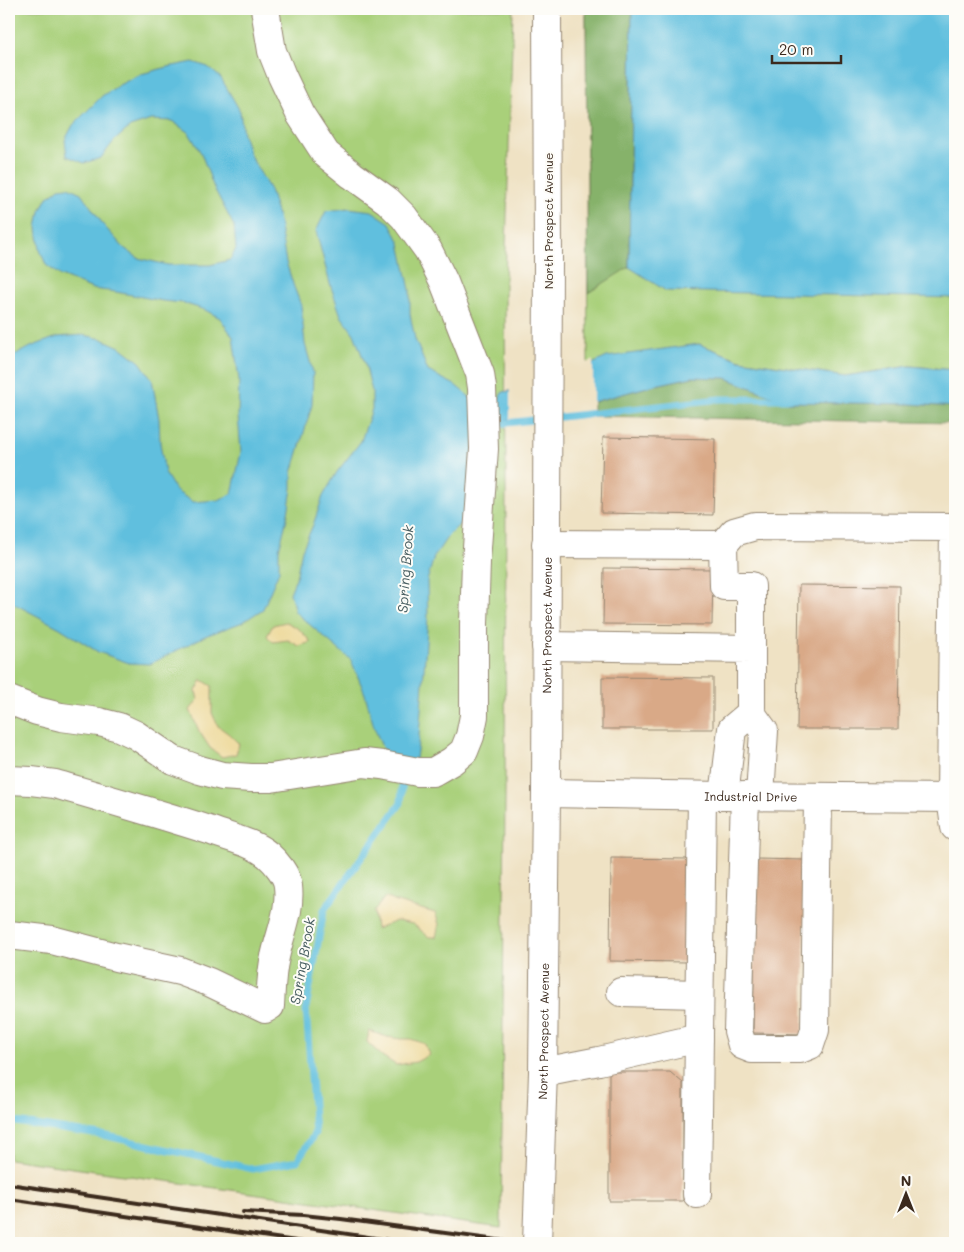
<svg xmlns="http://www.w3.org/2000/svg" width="964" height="1252" font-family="Mali,sans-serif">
	<rect width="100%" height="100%" fill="#fdfcf7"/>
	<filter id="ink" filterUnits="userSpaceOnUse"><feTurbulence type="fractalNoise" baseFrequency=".02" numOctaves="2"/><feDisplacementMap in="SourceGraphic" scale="10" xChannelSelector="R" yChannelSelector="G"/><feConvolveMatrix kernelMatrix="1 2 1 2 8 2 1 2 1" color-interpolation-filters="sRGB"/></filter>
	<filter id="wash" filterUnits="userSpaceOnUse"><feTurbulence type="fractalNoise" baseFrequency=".0096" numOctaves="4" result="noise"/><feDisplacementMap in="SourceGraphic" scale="20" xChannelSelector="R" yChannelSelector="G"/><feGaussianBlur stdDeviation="1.12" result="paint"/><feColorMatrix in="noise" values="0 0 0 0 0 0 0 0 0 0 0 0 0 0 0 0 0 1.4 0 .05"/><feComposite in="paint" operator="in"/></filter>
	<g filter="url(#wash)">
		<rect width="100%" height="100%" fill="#efe2c4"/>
		<!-- green -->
		<g fill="#a9d07a" stroke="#727d4c">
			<polygon points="9,9 513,9 505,284 506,488 505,798 501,1228 9,1159"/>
			<polygon points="586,9 955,9 955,370 910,366 845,376 740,360 699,344 588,366"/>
		</g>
		<!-- forest -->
		<g fill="#86b26a" stroke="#606e44">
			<polygon points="586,9 632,9 629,267 588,293"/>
			<polygon points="692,377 726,378 787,402 910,404 955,407 955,423 593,416 593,402 651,386"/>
		</g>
		<!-- sand -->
		<g fill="#eeda9e" stroke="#94825e">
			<polygon points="286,622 299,629 311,642 299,646 288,640 273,642 267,636 273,625"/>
			<polygon points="202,680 212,686 212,713 218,726 229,734 239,744 236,754 222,757 210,748 199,731 190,710 198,700 196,691"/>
			<polygon points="385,897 397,902 435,913 439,924 436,937 429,937 413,924 396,921 376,929 374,911"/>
			<polygon points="369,1031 387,1037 401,1039 411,1039 425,1044 429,1055 416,1062 396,1065 382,1056 367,1042"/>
		</g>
		<!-- water -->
		<g fill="#60bfde" stroke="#4e747e">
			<polygon points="632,9 955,9 955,298 666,291 629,267"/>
			<polygon points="193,62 208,67 221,78 240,111 243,134 250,155 270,190 278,216 286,262 294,287 301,305 305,344 313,372 312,405 292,473 292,488 288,514 279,550 279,571 263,609 243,622 205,636 170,654 150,664 129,663 98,652 60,628 9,601 9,360 16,354 33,346 57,337 84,335 102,339 122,348 140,362 152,379 159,419 160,443 165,473 176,491 193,502 218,500 232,494 241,452 238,416 239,380 233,337 220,318 205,310 183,303 163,301 116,292 93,289 61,276 46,265 40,250 37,228 40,211 46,199 59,188 68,187 81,193 105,227 124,248 138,258 168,265 210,265 230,260 236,249 234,226 214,188 201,153 189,133 172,121 151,120 130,127 114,141 101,158 84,163 67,156 65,140 73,125 102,96 119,85 141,74 168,67"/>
			<polygon points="349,208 372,211 390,223 400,243 410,290 410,314 415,339 428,371 455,385 476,402 493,405 503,392 546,385 607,357 699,344 740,360 845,376 910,366 955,370 955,407 910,404 787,402 726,378 692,377 651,386 593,402 499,422 487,434 463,521 448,536 434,557 427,581 428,617 419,736 415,766 388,762 374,727 365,694 351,660 295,612 290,593 296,578 302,550 313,525 323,496 337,472 361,441 372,409 372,391 365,363 354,334 341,316 330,284 316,231 326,211"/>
		</g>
		<!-- pier -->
		<polygon fill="#efe2c4" points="593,360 593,405 510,422 510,389 545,383"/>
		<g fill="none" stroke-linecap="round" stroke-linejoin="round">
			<!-- stream -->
			<g stroke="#60bfde" stroke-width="7">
				<polyline points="552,418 720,399 787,399"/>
				<polyline points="490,425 541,419"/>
				<polyline points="9,1121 107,1136 253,1169 297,1161 315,1133 306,1008 324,910 401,803 403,774"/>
			</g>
		</g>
		<g id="blocks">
			<!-- building -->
			<g fill="#d9a987">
				<polygon points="603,437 715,439 713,515 601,513"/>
				<polygon points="604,568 713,569 712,625 603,624"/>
				<polygon points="799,585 900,586 898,729 797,729"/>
				<polygon points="602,677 713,678 713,729 602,729"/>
				<polygon points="611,858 689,859 689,962 610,961"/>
				<polygon points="756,859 806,860 803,1034 753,1033"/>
				<polygon points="609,1072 670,1072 683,1083 683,1201 609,1201"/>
			</g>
		</g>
	</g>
	<g filter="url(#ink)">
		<use href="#blocks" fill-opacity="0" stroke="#958671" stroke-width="1"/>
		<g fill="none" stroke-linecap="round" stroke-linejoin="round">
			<!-- minor casing -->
			<g stroke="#958671" stroke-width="30">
				<g id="minor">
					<polyline points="546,544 723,545 734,532 755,526 954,527 951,798 955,827"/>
					<polyline points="723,545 724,586 751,586 751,649"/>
					<polyline points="546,646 751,649 751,713 764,731 760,796"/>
					<polyline points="9,700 37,711 61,717 99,722 119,727 136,735 173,760 200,770 222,776 251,778 271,778 364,763 382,765 418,772 433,772 452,761 464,751 470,736 474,716 474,624 476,562 484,449 482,388 480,374 444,282 428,250 404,217 388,201 352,175 326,154 300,114 282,76 272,51 265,9"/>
					<path d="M9 780 31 781 55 784C107 799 160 814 212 831 230 838 252 842 268 855 276 862 287 875 288 886 291 911 280 933 275 957 271 973 271 989 270 1006L265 1009 209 982 180 971 116 957 52 940 9 935"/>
					<path id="s1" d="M546 793 724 796 955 798"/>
					<polyline points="724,796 732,729 751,713"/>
					<polyline points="745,796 738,1031 742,1045 752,1049 800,1049 810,1045 815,1030 818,797"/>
					<polyline points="621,992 699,994"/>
					<polyline points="543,1072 599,1061 699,1038"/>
					<polyline points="697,1194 702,796"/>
				</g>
			</g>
			<!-- major casing -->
			<g stroke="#958671" stroke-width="30">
				<g id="major">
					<path id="s2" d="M537 1243 543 1072 546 793 548 260 547 9"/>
				</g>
			</g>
			<!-- minor -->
			<use href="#minor" stroke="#fff" stroke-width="28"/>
			<!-- major -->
			<use href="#major" stroke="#fff" stroke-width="28"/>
			<!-- rail -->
			<g stroke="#3b2a1e" stroke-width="4">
				<polyline points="9,1184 409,1243"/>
				<polyline points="9,1199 310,1243"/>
				<polyline points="243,1212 303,1215 341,1219 519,1243"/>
			</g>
		</g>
	</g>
	<g text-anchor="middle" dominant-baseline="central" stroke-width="4" stroke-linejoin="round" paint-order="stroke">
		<!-- street labels -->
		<g font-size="12" fill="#3b2a1e" stroke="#fdfcf7">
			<text transform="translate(548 221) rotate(-90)">North Prospect Avenue</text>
			<text stroke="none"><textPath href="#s2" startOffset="618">North Prospect Avenue</textPath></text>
			<text stroke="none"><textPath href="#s1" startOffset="205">Industrial Drive</textPath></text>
			<text stroke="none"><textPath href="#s2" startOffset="212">North Prospect Avenue</textPath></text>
		</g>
		<!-- water labels -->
		<g font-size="14" font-style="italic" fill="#485e61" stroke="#fdfcf7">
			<text transform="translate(405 569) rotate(-86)">Spring Brook</text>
			<text transform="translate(302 961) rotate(-80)">Spring Brook</text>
		</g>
	</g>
	<!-- margin -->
	<rect width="964" height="1252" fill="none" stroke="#fdfcf7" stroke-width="30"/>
	<!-- north arrow -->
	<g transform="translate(906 1194)" stroke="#fdfcf7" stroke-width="4" paint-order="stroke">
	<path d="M0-4L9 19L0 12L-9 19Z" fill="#3b2a1e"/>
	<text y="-8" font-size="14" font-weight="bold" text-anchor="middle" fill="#3b2a1e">N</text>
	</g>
	<!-- scale -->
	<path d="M772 55v8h69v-8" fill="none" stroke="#3b2a1e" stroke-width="2.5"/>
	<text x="779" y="55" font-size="15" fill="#3b2a1e" stroke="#fdfcf7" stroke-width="4" paint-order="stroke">20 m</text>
</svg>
